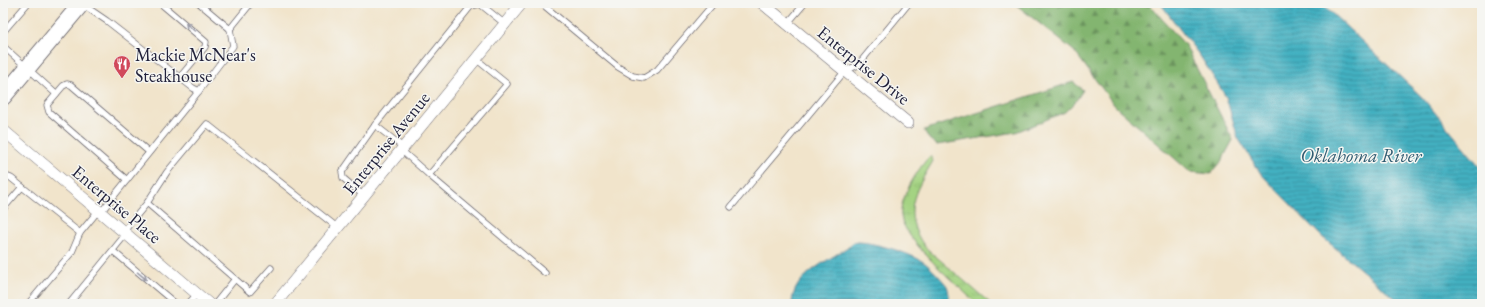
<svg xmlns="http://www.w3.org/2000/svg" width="1485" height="307" font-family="'EB Garamond',serif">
	<defs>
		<pattern id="grass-tufts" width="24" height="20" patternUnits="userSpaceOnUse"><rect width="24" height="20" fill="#a4d382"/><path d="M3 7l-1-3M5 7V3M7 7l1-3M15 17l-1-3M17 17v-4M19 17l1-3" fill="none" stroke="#8db571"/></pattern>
		<pattern id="forest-firs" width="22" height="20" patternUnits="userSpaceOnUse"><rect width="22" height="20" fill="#83b570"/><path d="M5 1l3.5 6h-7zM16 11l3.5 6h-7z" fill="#6b935d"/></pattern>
		<pattern id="water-rules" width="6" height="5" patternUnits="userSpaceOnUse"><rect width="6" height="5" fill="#43b0c1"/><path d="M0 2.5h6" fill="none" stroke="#388f9e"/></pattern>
	</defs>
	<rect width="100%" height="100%" fill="#f6f6f2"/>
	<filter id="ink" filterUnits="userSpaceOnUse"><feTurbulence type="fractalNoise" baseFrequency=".025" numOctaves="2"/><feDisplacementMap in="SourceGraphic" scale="8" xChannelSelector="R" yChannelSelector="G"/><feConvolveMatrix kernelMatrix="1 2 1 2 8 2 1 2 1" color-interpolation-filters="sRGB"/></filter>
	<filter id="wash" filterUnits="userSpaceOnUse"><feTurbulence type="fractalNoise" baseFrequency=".012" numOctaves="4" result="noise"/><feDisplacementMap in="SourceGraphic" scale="16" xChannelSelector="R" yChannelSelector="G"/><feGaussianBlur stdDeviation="0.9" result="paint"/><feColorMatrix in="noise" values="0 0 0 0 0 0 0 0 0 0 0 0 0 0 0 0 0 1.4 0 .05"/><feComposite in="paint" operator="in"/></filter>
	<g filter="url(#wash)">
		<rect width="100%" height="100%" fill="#f1e4cb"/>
		<!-- grass -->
		<path fill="url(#grass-tufts)" stroke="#637a5e" d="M930 156 933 161C914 193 901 213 925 247L991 304H977C958 285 904 241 901 216 899 199 918 168 930 156Z"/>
		<!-- forest -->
		<g fill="url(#forest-firs)" stroke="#526c56">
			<polygon points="1014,3 1148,3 1185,45 1233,140 1221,162 1211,174 1190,172 1115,106 1074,51"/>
			<polygon points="1073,82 1083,90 1075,102 1065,112 1016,132 937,145 929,139 924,130"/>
		</g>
		<!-- water -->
		<g fill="url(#water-rules)" stroke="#32697e">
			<polygon points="1160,3 1321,3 1422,97 1482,169 1482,304 1402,304 1321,236 1261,174 1238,138 1226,97 1200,56"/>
			<path d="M854 242C871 241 911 253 925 263 929 266 944 281 947 286 949 290 949 299 950 304H792C792 273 833 260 854 242Z"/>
		</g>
	</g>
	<g filter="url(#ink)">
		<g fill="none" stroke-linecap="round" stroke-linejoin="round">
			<!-- service casing -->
			<g stroke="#6a666d" stroke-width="7">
				<g id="service">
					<polyline points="160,3 206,42 205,47 180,77"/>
					<polyline points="199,3 230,29 251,3"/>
					<polyline points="541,3 618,67 633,76 644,78 657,70 714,3"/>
					<polyline points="82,4 107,21 193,88 199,91 233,46 230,29"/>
					<polyline points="787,24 805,3"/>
					<polyline points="3,32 28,3"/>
					<polyline points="3,46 56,94"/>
					<polyline points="404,148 375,125 471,6 480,4 505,24"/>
					<polyline points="401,150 429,175 507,84 476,59"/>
					<polyline points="3,175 11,178 80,233 98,211"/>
					<polyline points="429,175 545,273"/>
					<polyline points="127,180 49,112 47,105 63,86 67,84 71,85 149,152"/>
					<polyline points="364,196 343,178 342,172 375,125"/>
					<polyline points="147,203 250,292 271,268"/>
					<polyline points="731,207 845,71 858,65 909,3"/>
					<polyline points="3,209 22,187"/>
					<polyline points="101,212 199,91"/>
					<polyline points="124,231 147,203 167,172 207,124 338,228"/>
					<polyline points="113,251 176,304"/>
					<polyline points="28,304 72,252 80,233"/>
					<polyline points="69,304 126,234"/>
					<polyline points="188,304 197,294"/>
					<polyline points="215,304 235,279"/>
				</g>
			</g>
			<!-- minor casing -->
			<g stroke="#6a666d" stroke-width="12">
				<g id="minor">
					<polyline points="762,3 908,123"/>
					<polyline points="3,130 209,304"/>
					<polyline points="275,304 522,3"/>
				</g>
			</g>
			<!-- secondary casing -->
			<g stroke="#6a666d" stroke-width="18">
				<polyline id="secondary" points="3,97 82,3"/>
			</g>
			<!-- service -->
			<use href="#service" stroke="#fff" stroke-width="5.5"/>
			<!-- minor -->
			<use href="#minor" stroke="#fff" stroke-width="11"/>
			<!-- secondary -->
			<use href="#secondary" stroke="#fff" stroke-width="16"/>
		</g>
		<!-- one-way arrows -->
		<defs><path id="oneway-shaft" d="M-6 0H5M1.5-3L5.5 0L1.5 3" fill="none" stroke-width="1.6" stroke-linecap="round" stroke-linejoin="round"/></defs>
		<g stroke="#9c9ca7">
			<use href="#oneway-shaft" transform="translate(190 27) rotate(-138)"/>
			<use href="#oneway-shaft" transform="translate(142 276) rotate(40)"/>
		</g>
	</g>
	<!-- icons -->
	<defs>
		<g id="restaurant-pin" transform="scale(0.9)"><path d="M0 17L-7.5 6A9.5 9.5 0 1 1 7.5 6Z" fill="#d1495b" stroke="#f6f6f2"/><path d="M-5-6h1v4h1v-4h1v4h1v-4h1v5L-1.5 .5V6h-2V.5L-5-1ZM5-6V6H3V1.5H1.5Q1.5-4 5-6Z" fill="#fff"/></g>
	</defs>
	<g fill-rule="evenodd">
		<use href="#restaurant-pin" x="122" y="64"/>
	</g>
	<g text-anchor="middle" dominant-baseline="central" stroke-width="3" stroke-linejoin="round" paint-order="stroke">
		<!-- poi labels -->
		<g font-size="18" fill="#22223b" stroke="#f6f6f2" text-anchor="start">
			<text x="135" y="54">Mackie McNear's<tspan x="135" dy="21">Steakhouse</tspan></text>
		</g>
		<!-- street labels -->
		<g font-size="18" fill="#22223b" stroke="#f6f6f2">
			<text transform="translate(864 65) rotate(39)">Enterprise Drive</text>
			<text transform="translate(386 143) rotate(-51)">Enterprise Avenue</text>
			<text transform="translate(117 204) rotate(40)">Enterprise Place</text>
		</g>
		<!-- water labels -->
		<g font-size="19" font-style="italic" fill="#2f5b71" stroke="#f6f6f2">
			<text x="1361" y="155">Oklahoma River</text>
		</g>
	</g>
	<!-- margin -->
	<rect width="1485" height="307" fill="none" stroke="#f6f6f2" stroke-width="16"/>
</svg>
